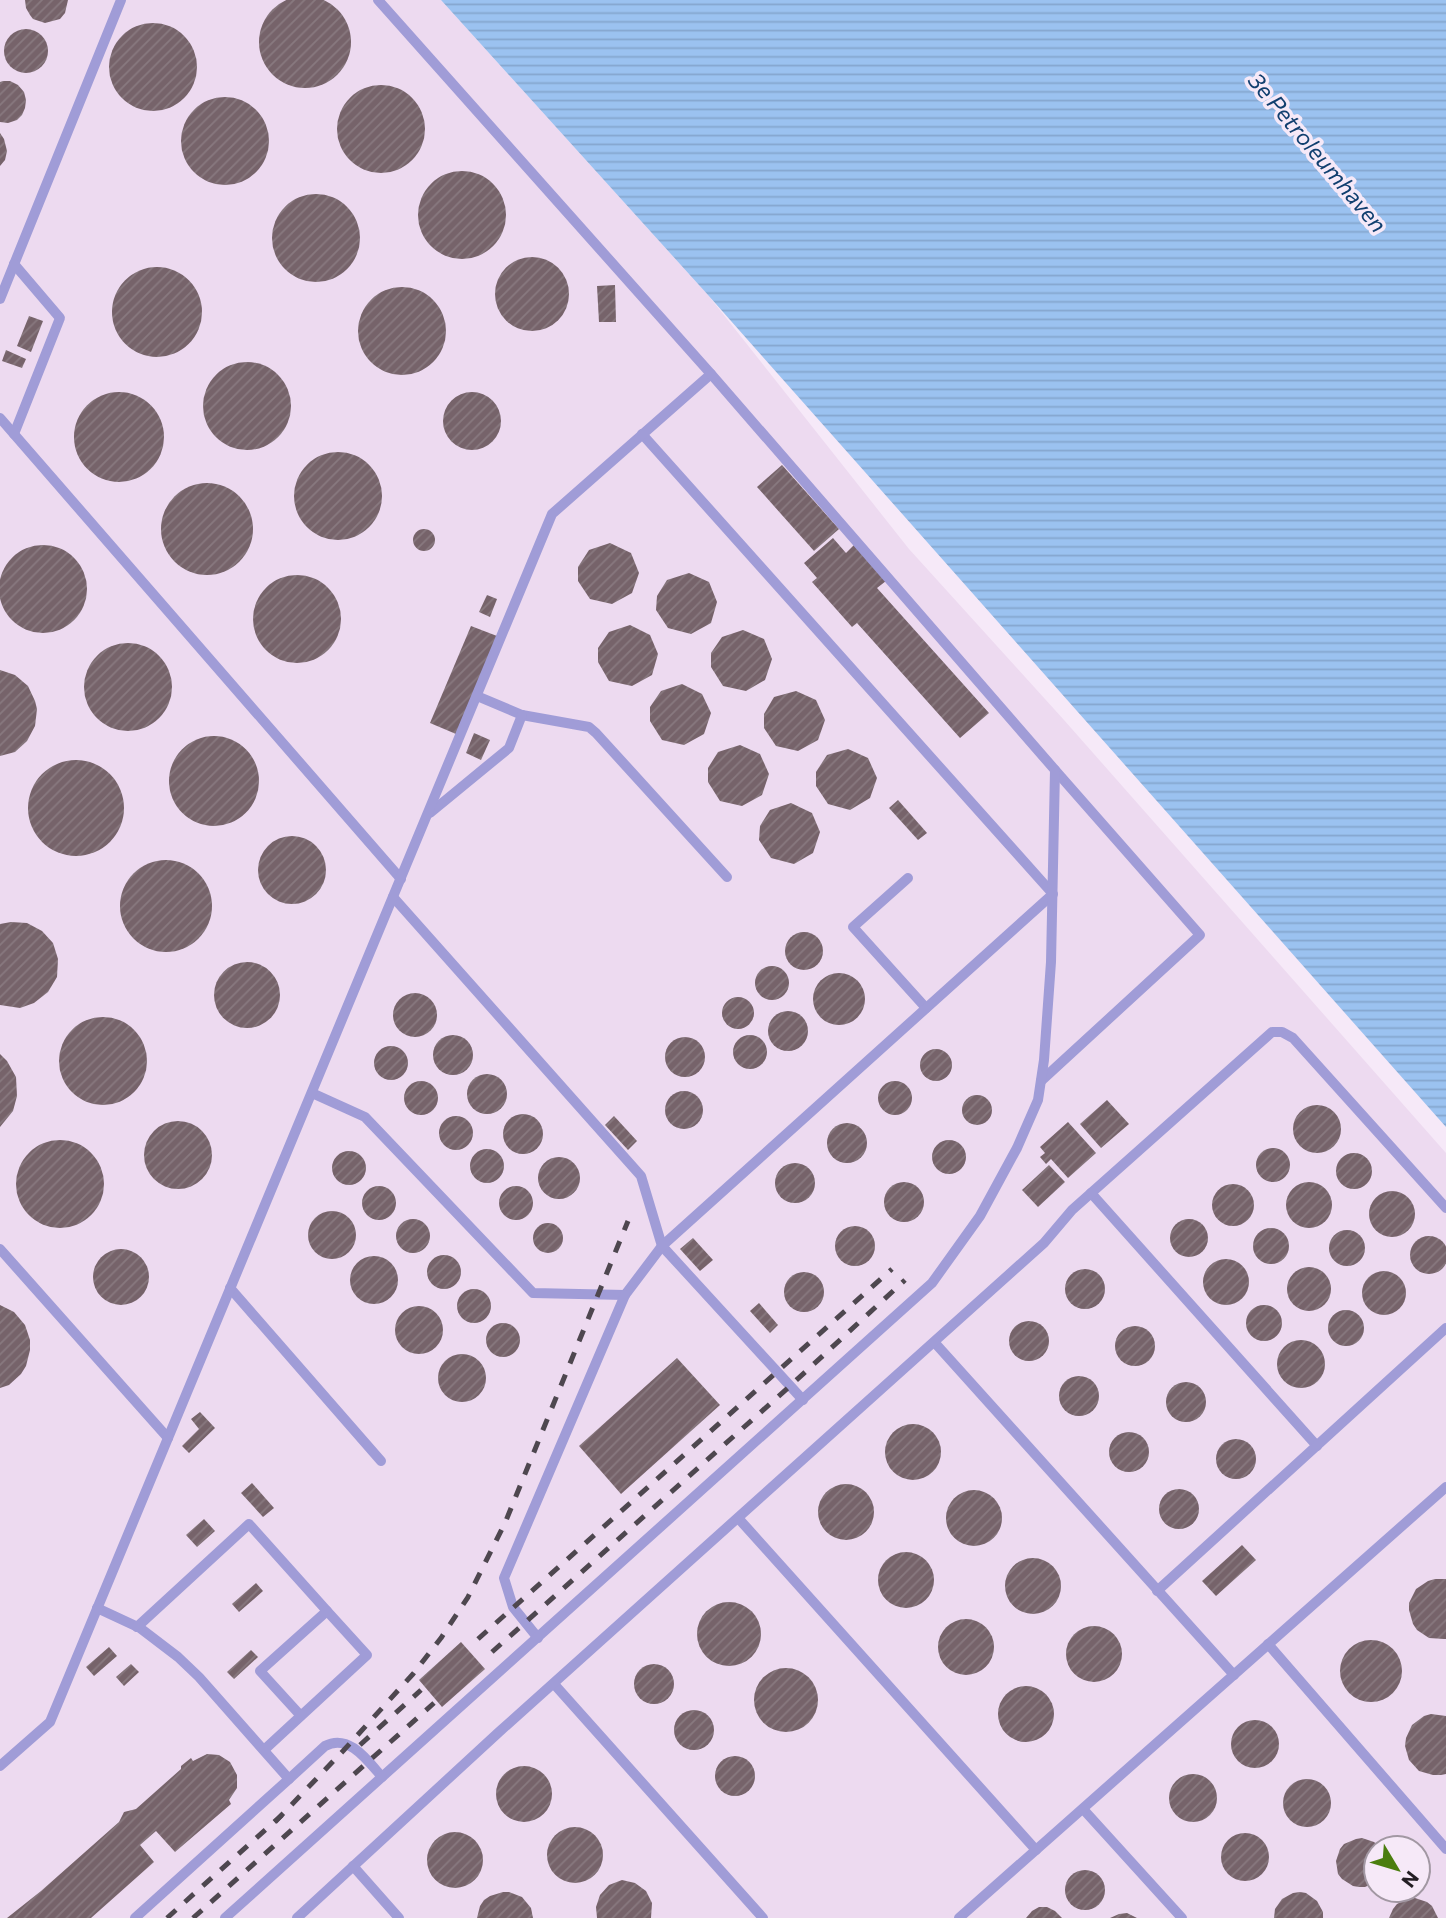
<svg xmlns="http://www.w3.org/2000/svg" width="1446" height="1918" font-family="Commissioner,sans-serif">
	<defs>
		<pattern id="water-rules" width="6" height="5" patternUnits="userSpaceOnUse" patternTransform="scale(1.75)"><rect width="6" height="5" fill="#9bc2f0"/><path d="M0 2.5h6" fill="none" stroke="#85a6ce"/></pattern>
		<pattern id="building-hatch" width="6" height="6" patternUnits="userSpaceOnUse" patternTransform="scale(1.75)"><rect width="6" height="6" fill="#76636a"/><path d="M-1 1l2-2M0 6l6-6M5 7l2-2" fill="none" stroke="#88797f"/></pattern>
	</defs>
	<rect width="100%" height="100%" fill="#f6e9f8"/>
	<!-- built -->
	<path fill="#eddaf0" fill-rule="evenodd" d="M0 0H441L708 295 909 549 1064 720 1446 1153V1918H0ZM1376 1848H1418V1890H1376Z"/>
	<!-- water -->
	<polygon fill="url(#water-rules)" points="441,0 1446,0 1446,1127 708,295"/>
	<!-- building -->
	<g fill="url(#building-hatch)">
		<circle cx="305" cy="42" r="46"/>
		<polygon points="25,0 68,0 65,13 60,19 45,23 33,19 30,15 26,8"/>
		<circle cx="153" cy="67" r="44"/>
		<circle cx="26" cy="51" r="22"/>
		<polygon points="3,81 10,81 18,85 24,92 26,100 25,108 22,115 17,120 8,123 0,122 0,82"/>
		<circle cx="381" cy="129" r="44"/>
		<circle cx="225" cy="141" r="44"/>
		<polygon points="0,133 4,139 7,151 5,160 0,166"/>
		<circle cx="462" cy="215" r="44"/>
		<circle cx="316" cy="238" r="44"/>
		<circle cx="532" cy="294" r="37"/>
		<circle cx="157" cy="312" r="45"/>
		<polygon points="615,285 616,322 599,322 597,286"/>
		<circle cx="402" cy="331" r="44"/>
		<polygon points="29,316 43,321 31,352 17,346"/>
		<polygon points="6,350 26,359 22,368 2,361"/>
		<circle cx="247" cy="406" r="44"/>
		<circle cx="119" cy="437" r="45"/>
		<circle cx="472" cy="421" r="29"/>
		<circle cx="338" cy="496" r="44"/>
		<polygon points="782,465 839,529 814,551 757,487"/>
		<circle cx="207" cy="529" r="46"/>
		<circle cx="424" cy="540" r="11"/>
		<polygon points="833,538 846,553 854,545 886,581 877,588 989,713 960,738 857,623 852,627 812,582 817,578 804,563"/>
		<polygon points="610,543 631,553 639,573 632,593 612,604 590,599 578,581 578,567 589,550"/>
		<circle cx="43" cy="589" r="44"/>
		<polygon points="689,573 709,582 717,602 711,623 691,634 668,628 656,610 657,596 667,580"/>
		<circle cx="297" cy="619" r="44"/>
		<polygon points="487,595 497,599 490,617 479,612"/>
		<polygon points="630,625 650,635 658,654 652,675 632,686 609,681 598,662 598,648 609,632"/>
		<polygon points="471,626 497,636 456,734 430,723"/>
		<polygon points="743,630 764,639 772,659 765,680 746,691 723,686 711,667 711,653 722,637"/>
		<circle cx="128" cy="687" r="44"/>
		<polygon points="0,670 15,675 28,686 35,701 37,709 35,726 27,741 15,752 0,756"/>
		<polygon points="682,684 702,694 711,713 704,734 684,745 662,740 650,721 650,707 661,691"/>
		<polygon points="796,691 816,700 825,720 818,740 798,751 776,746 764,728 764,714 774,697"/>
		<polygon points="474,733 490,740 481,760 466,753"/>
		<circle cx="214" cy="781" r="45"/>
		<polygon points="740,745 760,754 769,774 762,795 742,806 720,801 708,782 708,768 718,752"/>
		<polygon points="848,749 868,758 877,778 870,798 850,810 828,804 816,786 816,772 827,755"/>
		<circle cx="76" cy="808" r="48"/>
		<polygon points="898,800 927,833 918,840 889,808"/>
		<polygon points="791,803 812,813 820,832 813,853 794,864 771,858 759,840 760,826 770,810"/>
		<circle cx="292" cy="870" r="34"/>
		<circle cx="166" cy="906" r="46"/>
		<polygon points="11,922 27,923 42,931 53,943 58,959 57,977 48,992 34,1003 20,1008 0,1005 0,924"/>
		<circle cx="804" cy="951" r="19"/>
		<circle cx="247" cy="995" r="33"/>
		<circle cx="772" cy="983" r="17"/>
		<circle cx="839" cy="999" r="26"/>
		<circle cx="415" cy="1015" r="22"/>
		<circle cx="738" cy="1013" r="16"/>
		<circle cx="788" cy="1031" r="20"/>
		<circle cx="103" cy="1061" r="44"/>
		<circle cx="453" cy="1055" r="20"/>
		<circle cx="750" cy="1052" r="17"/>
		<circle cx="685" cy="1057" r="20"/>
		<circle cx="391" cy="1063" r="17"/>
		<circle cx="936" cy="1065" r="16"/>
		<polygon points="0,1054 7,1061 16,1077 17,1096 13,1111 0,1127"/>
		<circle cx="487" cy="1094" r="20"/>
		<circle cx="895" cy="1098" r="17"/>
		<circle cx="421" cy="1098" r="17"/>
		<circle cx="684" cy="1110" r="19"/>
		<circle cx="977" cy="1110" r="15"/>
		<polygon points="1107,1100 1129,1124 1101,1148 1080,1124"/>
		<circle cx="1317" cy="1129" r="24"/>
		<circle cx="523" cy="1134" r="20"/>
		<polygon points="614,1116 637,1141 628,1150 605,1125"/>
		<circle cx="456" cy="1133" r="17"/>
		<circle cx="178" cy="1155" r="34"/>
		<polygon points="1068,1122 1096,1153 1068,1178 1051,1159 1046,1164 1040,1157 1045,1153 1040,1147"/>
		<circle cx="847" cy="1143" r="20"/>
		<circle cx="949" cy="1157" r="17"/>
		<circle cx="60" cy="1184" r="44"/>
		<circle cx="1273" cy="1165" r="17"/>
		<circle cx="487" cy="1166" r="17"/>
		<circle cx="349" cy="1168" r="17"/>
		<circle cx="1354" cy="1171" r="18"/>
		<circle cx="559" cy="1178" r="21"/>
		<circle cx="795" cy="1183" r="20"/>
		<polygon points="1049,1165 1065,1182 1038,1207 1022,1190"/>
		<circle cx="904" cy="1202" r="20"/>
		<circle cx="1309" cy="1205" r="23"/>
		<circle cx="1233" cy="1205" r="21"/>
		<circle cx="379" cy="1203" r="17"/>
		<circle cx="516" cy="1203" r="17"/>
		<circle cx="1392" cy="1214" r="23"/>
		<circle cx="332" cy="1235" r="24"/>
		<circle cx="413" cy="1236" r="17"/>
		<circle cx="1189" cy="1238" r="19"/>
		<circle cx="548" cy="1238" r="15"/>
		<circle cx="855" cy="1246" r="20"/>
		<circle cx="1271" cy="1246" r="18"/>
		<circle cx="1347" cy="1248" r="18"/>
		<circle cx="1429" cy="1255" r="19"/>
		<polygon points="693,1238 713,1260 700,1271 680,1249"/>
		<circle cx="121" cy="1277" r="28"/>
		<circle cx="444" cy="1272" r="17"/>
		<circle cx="374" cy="1280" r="24"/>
		<circle cx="1226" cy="1282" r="23"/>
		<circle cx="1309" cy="1289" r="22"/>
		<circle cx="1085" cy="1289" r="20"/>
		<circle cx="1384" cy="1293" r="22"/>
		<circle cx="804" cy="1292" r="20"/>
		<circle cx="474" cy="1306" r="17"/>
		<polygon points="759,1303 778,1325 770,1333 750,1311"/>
		<polygon points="0,1305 14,1312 25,1325 30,1340 30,1350 26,1366 21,1374 9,1385 0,1388"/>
		<circle cx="1264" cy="1323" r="18"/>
		<circle cx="419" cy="1330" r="24"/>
		<circle cx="1346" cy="1328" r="18"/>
		<circle cx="1029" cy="1341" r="20"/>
		<circle cx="503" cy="1340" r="17"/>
		<circle cx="1135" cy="1346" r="20"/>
		<circle cx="1301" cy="1364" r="24"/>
		<circle cx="462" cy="1378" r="24"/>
		<polygon points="677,1358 720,1405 621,1494 579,1446"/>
		<circle cx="1079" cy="1396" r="20"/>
		<circle cx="1186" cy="1402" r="20"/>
		<polygon points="200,1412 215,1428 189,1453 182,1446 199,1429 191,1419"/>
		<circle cx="913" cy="1452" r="28"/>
		<circle cx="1129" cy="1452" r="20"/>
		<circle cx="1236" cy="1459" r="20"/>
		<polygon points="252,1483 274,1508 263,1517 241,1493"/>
		<circle cx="846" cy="1512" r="28"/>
		<circle cx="1179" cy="1509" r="20"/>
		<circle cx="974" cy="1518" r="28"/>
		<polygon points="204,1519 215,1531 197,1547 186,1535"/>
		<polygon points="1242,1545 1256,1560 1216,1596 1202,1581"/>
		<circle cx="906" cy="1580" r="28"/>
		<circle cx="1033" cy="1586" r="28"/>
		<polygon points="1435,1579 1446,1579 1446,1639 1444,1639 1429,1638 1417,1630 1413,1624 1409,1610 1409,1603 1416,1589 1428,1581"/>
		<polygon points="256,1583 263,1591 239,1612 232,1604"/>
		<circle cx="729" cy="1634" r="32"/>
		<circle cx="966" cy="1647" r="28"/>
		<circle cx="1094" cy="1654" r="28"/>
		<circle cx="1371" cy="1671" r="31"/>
		<polygon points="461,1642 485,1669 442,1707 419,1680"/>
		<polygon points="109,1647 117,1656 94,1676 86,1667"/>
		<polygon points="251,1650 258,1657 234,1679 227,1672"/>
		<polygon points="131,1664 139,1672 124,1686 116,1677"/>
		<circle cx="654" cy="1684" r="20"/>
		<circle cx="786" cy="1700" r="32"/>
		<circle cx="1026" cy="1714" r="28"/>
		<circle cx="694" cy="1730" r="20"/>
		<polygon points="1431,1714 1446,1716 1446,1774 1441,1775 1433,1775 1419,1771 1409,1760 1405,1746 1406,1738 1412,1725 1424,1716"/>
		<circle cx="1255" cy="1744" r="24"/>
		<polygon points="207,1754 219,1755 230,1762 237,1775 237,1788 229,1800 231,1804 175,1852 156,1831 140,1845 154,1862 91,1918 7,1918 41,1891 119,1822 124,1812 136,1809 181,1769 181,1766 191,1758 193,1761"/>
		<circle cx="735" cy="1776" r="20"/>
		<circle cx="524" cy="1794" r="28"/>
		<circle cx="1193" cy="1798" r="24"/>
		<circle cx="1307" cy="1803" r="24"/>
		<circle cx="575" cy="1855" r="28"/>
		<circle cx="455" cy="1860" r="28"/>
		<circle cx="1245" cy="1857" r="24"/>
		<polygon points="1362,1838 1374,1842 1381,1848 1376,1848 1376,1882 1365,1887 1359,1887 1353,1886 1342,1879 1338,1874 1336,1861 1340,1849 1344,1844 1356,1839"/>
		<circle cx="1085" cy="1890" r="20"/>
		<polygon points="622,1880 635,1883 646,1891 652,1903 651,1918 597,1918 596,1907 600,1895 609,1885"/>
		<polygon points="503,1892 509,1892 522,1897 531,1908 533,1918 477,1918 480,1906 484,1900 490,1896"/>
		<polygon points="1300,1892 1306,1893 1317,1901 1323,1912 1323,1918 1274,1918 1275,1909 1282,1899 1293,1893"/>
		<polygon points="1409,1898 1415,1898 1427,1902 1432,1906 1438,1918 1389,1918 1393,1909 1397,1904"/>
		<polygon points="1039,1907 1047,1907 1055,1911 1062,1918 1026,1918 1032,1911"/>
		<polygon points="1127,1913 1137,1918 1110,1918 1119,1914"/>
	</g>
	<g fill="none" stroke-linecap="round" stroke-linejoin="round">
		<!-- lane -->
		<g stroke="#a09cd7" stroke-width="10">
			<polyline points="0,299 121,0"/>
			<polyline points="0,418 401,879"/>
			<polyline points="14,434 60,318 14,264"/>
			<polyline points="477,696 522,715 589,727 596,733 727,877"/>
			<polyline points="430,813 509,748 522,715"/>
			<polyline points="908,878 853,927 926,1008"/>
			<polyline points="393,897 641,1176 662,1246 803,1400"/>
			<polyline points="1041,1081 1200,935 1055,770"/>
			<polyline points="312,1093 365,1117 533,1293 625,1295 662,1246 1053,894 642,434"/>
			<polyline points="1091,1193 1317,1446"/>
			<polyline points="0,1249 168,1438"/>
			<polyline points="230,1288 381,1461"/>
			<polyline points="935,1343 1234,1675"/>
			<polyline points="739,1519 1036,1850"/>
			<polyline points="1157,1591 1446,1328"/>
			<polyline points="97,1608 140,1628 178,1657 199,1677 289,1779 135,1918"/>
			<polyline points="137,1627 249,1524 327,1611"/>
			<polyline points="538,1638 513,1607 504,1578 625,1295"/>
			<polyline points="1268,1644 1446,1849"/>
			<polyline points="554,1684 763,1918"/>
			<polyline points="264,1750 367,1655 327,1611 260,1671 301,1716"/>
			<polyline points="0,1766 50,1722 552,514 711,374"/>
			<path d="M289 1779 325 1746C349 1733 368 1761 382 1777"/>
			<polyline points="1083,1809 1182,1918"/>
			<polyline points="353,1866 399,1918"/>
			<polyline points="225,1918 932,1283 980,1216 1017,1148 1038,1100 1044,1060 1051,962 1055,770 711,374 378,0"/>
			<polyline points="297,1918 499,1732 1044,1243 1072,1210 1272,1032 1282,1032 1293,1038 1446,1208"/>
			<polyline points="959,1918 1446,1487"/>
		</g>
		<!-- rail -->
		<g stroke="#4e474f" stroke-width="5" stroke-dasharray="12 12" stroke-linecap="butt">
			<polyline points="478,1639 892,1269"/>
			<polyline points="492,1652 790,1386 905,1280"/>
			<polyline points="360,1745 421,1690"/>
			<polyline points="275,1822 343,1751 413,1674 441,1638 468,1597 505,1523 628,1221"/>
			<polyline points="167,1918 282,1815"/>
			<polyline points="193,1918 434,1703"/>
		</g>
	</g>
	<g text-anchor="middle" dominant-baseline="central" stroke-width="7" stroke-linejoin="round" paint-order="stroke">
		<!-- water labels -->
		<g font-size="23" font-style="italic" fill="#113f6f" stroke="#f6e9f8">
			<text transform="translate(1318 152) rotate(50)">3e Petroleumhaven</text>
		</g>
	</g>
	<!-- north arrow -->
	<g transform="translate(1397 1869) rotate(128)"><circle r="33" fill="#f6e9f8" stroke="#a298a3" stroke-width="2"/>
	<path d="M0-5L12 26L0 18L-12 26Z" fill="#4b7e0f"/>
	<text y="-10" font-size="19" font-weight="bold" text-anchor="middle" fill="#231e24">N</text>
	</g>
</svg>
